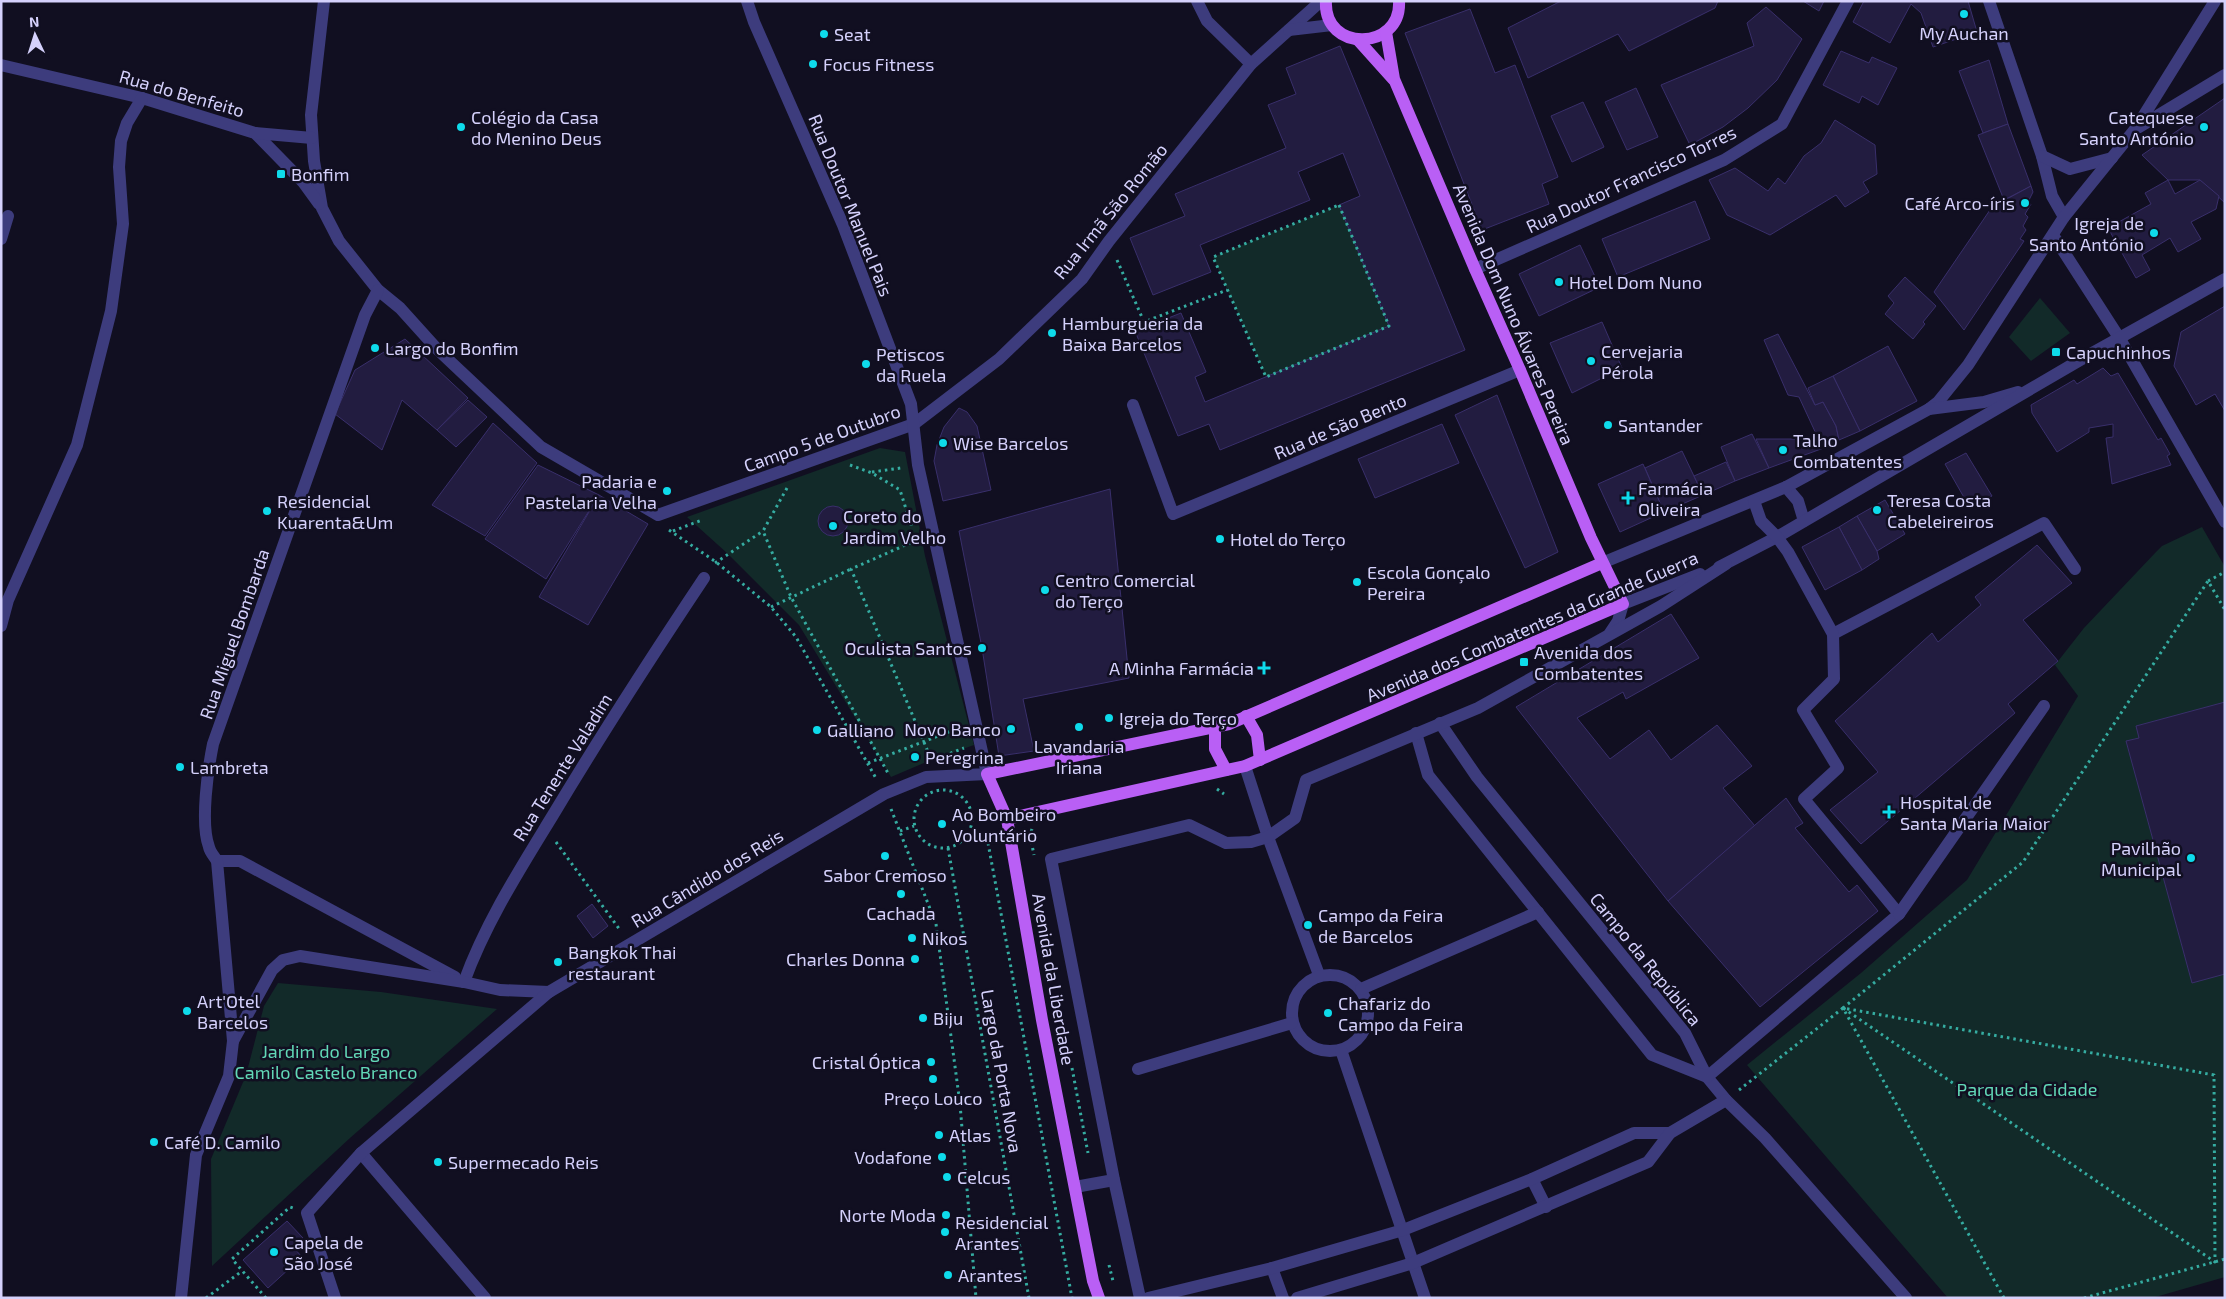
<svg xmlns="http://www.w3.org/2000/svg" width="2226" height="1299" font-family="'Exo 2',sans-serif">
	<rect width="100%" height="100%" fill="#110f21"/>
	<!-- green -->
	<g fill="#122a29">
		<polygon points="1339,205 1389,326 1266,377 1213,257"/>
		<polygon points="2040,298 2070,333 2031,361 2009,337"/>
		<polygon points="880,448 905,452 925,556 974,745 931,760 891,777 799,625 727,553 687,517"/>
		<polygon points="2202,527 2225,567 2225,1277 2152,1298 1948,1298 1747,1065 1861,973 1967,880 2078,696 2055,665 2084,628 2156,552 2162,546"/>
		<polygon points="278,983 381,992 497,1009 350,1138 212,1266 211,1159 246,1075 264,1006"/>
	</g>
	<!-- building -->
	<g fill="#221c40" stroke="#392f6b">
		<polygon points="1561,1 1718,1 1715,8 1629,51 1618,34 1528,78 1508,28"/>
		<polygon points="1803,1 1824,1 1819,11"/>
		<polygon points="1864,1 1968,1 1977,32 1933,47 1921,13 1911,4 1890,43 1853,22"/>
		<polygon points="1766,7 1802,39 1777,80 1748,108 1723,127 1690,145 1661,85 1754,46 1747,23"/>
		<polygon points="1470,9 1495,73 1515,65 1558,177 1542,184 1549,204 1482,230 1405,33"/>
		<polygon points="1340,46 1465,350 1220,450 1209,424 1178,436 1135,331 1181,313 1206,372 1195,377 1205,402 1389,326 1339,205 1360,196 1343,153 1298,172 1310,200 1200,245 1211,272 1153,295 1130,238 1185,216 1175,194 1286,148 1268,105 1296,94 1286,68"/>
		<polygon points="1841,51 1869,63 1872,57 1897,68 1878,105 1862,96 1859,103 1823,85"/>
		<polygon points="1989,60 2008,124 1983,133 1959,71"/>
		<polygon points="1636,88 1658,137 1627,150 1605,102"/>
		<polygon points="2225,98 2225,203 2200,180 2168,180 2142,155"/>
		<polygon points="1583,102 1604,147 1572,162 1551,116"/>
		<polygon points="1835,120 1875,145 1877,174 1863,182 1869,192 1845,207 1836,195 1770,235 1727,215 1709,180 1735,168 1768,191 1778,178 1785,184 1804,156 1821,143"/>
		<polygon points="2008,124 2031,186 2004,200 1978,135"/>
		<polygon points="2168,180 2175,194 2200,180 2219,196 2216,209 2191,222 2201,239 2178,252 2170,238 2142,255 2150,270 2136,278 2108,228 2151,204 2145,193"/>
		<polygon points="2031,186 2033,192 2028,202 2031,204 2025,214 2028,217 2023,226 2026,230 2020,239 2024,241 1964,330 1934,292 1992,207"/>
		<polygon points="1695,201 1710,239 1618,277 1602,239"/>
		<polygon points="1580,245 1600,287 1539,316 1519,274"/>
		<polygon points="1905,277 1936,306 1923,322 1925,324 1913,339 1885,314 1894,303 1888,296"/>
		<polygon points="2225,306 2225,411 2215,394 2196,405 2174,366 2181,332"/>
		<polygon points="1602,322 1622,368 1572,393 1550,343"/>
		<polygon points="1778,334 1815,405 1823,402 1836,426 1839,440 1821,449 1815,439 1818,438 1799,397 1788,395 1764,340"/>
		<polygon points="405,339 468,398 437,430 402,400 382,450 335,414 355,370"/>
		<polygon points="1888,346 1917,401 1860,431 1833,376"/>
		<polygon points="2103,368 2111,376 2118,373 2158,440 2161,438 2170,454 2167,456 2171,465 2112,484 2106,438 2113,437 2113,424 2089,428 2089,432 2057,452 2032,413 2031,405 2074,380 2077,384"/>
		<polygon points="1833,376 1860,431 1839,440 1836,426 1823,402 1815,405 1808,388"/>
		<polygon points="1497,395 1558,552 1525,568 1455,415"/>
		<polygon points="468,400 487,417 456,447 437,430"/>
		<polygon points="959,408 967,412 977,426 991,490 943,501 934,461 937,445 944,427"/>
		<polygon points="493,423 537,463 485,536 432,505"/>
		<polygon points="1442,424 1459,463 1375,498 1358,459"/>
		<polygon points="1752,434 1769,468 1735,481 1721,447"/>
		<polygon points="1756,439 1815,439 1821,449 1769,468"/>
		<polygon points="1682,451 1703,495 1664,512 1645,468"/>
		<polygon points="1966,453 1992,496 1970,508 1945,464"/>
		<polygon points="1726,462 1735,481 1703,495 1694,476"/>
		<polygon points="1643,464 1664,512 1620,532 1598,484"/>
		<polygon points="538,465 599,495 546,579 485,539"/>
		<polygon points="1110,489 1129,678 1023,699 1034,751 999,756 982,648 959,531"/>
		<polygon points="599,495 648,524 588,625 539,597"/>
		<polygon points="1885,500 1905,534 1877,551 1857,516"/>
		<circle cx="833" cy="521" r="15"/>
		<polygon points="1857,516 1877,551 1879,559 1862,570 1839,527"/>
		<polygon points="1839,527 1862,570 1825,590 1802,547"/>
		<polygon points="2037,545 2072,583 2023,620 2058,661 2008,704 2015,713 1861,844 1830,810 1878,772 1835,721 1932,633 1938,642 1981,605 1975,597"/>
		<polygon points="1671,614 1699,658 1626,699 1623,692 1577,718 1610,759 1649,730 1671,760 1717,725 1752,766 1723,788 1755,826 1668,901 1516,707"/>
		<polygon points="2225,702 2225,974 2192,983 2126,741 2139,738 2136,726"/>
		<polygon points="1786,798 1803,823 1795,828 1849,892 1857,885 1878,911 1760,1007 1668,901"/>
		<polygon points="592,904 608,926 593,938 577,916"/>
		<polygon points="287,1221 303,1238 293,1247 302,1257 268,1288 243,1260"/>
	</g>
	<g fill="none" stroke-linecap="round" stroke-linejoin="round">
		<!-- path -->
		<g stroke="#35aca1" stroke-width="3" stroke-dasharray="2.5 4" stroke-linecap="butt">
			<polygon points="1339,205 1389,326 1266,377 1213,257"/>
			<polyline points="1117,260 1144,322 1227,290"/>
			<polyline points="850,465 872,473 900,490 912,528"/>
			<polyline points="872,472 901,468"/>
			<polyline points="787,488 763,531 791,597 889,775"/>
			<polyline points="669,530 716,562 771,607 796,637 877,780"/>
			<polyline points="673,531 702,520"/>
			<polyline points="917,540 851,569 931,759"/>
			<polyline points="715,563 763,531"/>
			<polyline points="2208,581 2225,572"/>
			<polyline points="771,607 851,569"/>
			<polyline points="938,758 964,748"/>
			<polyline points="868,763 959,728"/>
			<polyline points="1217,789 1224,794"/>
			<circle cx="943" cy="819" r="29"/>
			<polyline points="891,809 936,924 960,1104 976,1298"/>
			<polyline points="1032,829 1030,835 1034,855"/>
			<polyline points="900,831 914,826"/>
			<polyline points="965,839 989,843"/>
			<polyline points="556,842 620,930"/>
			<polyline points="988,843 1072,1298"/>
			<polyline points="948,848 1029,1298"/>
			<polyline points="1072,1068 1088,1153"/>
			<polyline points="1739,1090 1843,1008 2214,1075 2215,1262 1843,1008"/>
			<polyline points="1109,1265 1113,1281"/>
			<polyline points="206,1298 242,1271"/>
			<polyline points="266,1298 232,1259 290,1207 293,1208"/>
			<polyline points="2004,1298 1843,1008 2023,862 2208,581 2225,610"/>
			<polyline points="2084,1298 2225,1259"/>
		</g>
		<!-- minor -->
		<g stroke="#3d3c7d" stroke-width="12">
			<polyline points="324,1 311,115 314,161 322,208 339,241 378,290 400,308 437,349 541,447 658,515 914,424 999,359 1082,279 1109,241 1251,64 1321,1"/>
			<polyline points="1197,1 1207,21 1251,64"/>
			<polyline points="1989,1 2042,156 2052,196 2064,217"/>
			<polyline points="1289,30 1332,25"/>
			<polyline points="1,65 142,98 255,133 303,182 319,204"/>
			<polyline points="2139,127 2225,75"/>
			<polyline points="255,133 312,138"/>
			<polyline points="2042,156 2070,169 2112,158"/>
			<polyline points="2053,235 2120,339 2225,522"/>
			<polyline points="1,239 8,216"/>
			<polyline points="1475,269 1724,160 1782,124 1848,1"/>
			<polyline points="1133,405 1173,514 1520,370"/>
			<polyline points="1929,409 1938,402 1968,365 2064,217 2136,128 2215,1"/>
			<polyline points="1786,487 1798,501 1804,521"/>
			<polyline points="1602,563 1786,487 1929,409 1984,402 2018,392"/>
			<polyline points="1719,567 1777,537 2087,356 2225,279"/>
			<polyline points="1,626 8,600 77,445 111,311 123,224 119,167 121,141 127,123 142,98"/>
			<polyline points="1610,633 1618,621 1623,604 1700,574"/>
			<polyline points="1833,634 2044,523 2075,569"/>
			<polyline points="1440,723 1477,777 1685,1033 1707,1077 1726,1100 1765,1138 1906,1298"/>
			<polyline points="1416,733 1428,775 1652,1055 1707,1077 1899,914 1804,799 1838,768 1803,710 1834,679 1833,634 1788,552 1777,537 1761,521 1754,501"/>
			<polyline points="1245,766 1268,837 1319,975"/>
			<polyline points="217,861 240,861 455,977"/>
			<polyline points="1899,914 2044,706"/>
			<circle cx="1330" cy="1013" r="38"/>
			<path d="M464 982C486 922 520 869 553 815 601 735 652 656 704 578"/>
			<polyline points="1361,989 1538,912"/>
			<polyline points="233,1041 272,970 283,960 300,956 464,982 500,990 549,992"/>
			<polyline points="1341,1050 1425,1298"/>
			<polyline points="1138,1069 1292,1023"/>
			<polyline points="361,1153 485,1298"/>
			<polyline points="1532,1179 1546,1207"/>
			<polyline points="1075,1187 1114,1180"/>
			<polyline points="1272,1268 1283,1298"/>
			<path d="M181 1298 196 1155 229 1076 233 1041 217 861C214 856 210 852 209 847 200 823 208 769 213 744L365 315 378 290"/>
			<polyline points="335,1298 307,1213 361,1153 549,992 884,794 926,777 987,774 918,465 911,404 843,225 754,22 747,1"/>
			<polyline points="1140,1298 1114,1180 1051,859 1189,825 1226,843 1251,842 1268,837 1295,818 1306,780 1478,708 1661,606 1726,564"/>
			<polyline points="1148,1298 1272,1268 1403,1230 1532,1179 1634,1133 1670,1133"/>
			<polyline points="1297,1298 1413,1263 1648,1162 1670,1133 1726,1100"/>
		</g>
		<!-- major -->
		<g stroke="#b95ff5" stroke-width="12">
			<path d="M1326 1C1323 53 1402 51 1399 1"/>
			<polyline points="1358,40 1393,79"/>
			<polyline points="1246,716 1257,735 1260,760"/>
			<polyline points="1215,727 1215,749 1226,770"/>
			<polyline points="1007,819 1245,766 1623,604 1591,538 1520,370 1475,269 1394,79 1386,32"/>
			<polyline points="1099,1298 1093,1281 1042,1020 1007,819 987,774 1229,724 1602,563"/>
		</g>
	</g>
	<!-- markers -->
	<g fill="#0edbeb" stroke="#110f21" stroke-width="2">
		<circle cx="1964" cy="14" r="5"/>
		<circle cx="824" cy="34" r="5"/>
		<circle cx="813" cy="64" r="5"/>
		<circle cx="461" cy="127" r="5"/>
		<circle cx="2204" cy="127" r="5"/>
		<rect x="276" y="169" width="10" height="10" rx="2.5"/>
		<circle cx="2025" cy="203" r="5"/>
		<circle cx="2154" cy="233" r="5"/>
		<circle cx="1559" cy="282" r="5"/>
		<circle cx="1052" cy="333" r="5"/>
		<circle cx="375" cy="348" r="5"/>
		<rect x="2051" y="347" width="10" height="10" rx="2.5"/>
		<circle cx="1591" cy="361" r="5"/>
		<circle cx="866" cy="364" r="5"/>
		<circle cx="1608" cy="425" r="5"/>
		<circle cx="943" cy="443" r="5"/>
		<circle cx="1783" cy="450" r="5"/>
		<circle cx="667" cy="491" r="5"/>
		<path d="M1625.5 490.5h5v5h5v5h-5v5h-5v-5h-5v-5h5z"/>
		<circle cx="1877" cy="510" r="5"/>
		<circle cx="267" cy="511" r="5"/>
		<circle cx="833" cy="526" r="5"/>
		<circle cx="1220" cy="539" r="5"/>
		<circle cx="1357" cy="582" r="5"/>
		<circle cx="1045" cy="590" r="5"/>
		<circle cx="982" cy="648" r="5"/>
		<rect x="1519" y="657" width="10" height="10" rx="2.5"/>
		<path d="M1261.5 660.5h5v5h5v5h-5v5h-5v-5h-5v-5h5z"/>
		<circle cx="1109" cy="718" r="5"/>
		<circle cx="1079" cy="727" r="5"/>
		<circle cx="1011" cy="729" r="5"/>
		<circle cx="817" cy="730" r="5"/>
		<circle cx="915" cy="757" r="5"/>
		<circle cx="180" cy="767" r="5"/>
		<path d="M1886.5 804.5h5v5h5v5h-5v5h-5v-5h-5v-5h5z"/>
		<circle cx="942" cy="824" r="5"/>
		<circle cx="885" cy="856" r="5"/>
		<circle cx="2191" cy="858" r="5"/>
		<circle cx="901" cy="894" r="5"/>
		<circle cx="1308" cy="925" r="5"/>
		<circle cx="912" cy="938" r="5"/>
		<circle cx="915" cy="959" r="5"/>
		<circle cx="558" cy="962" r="5"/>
		<circle cx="187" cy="1011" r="5"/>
		<circle cx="1328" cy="1013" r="5"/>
		<circle cx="923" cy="1018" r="5"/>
		<circle cx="931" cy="1062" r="5"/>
		<circle cx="933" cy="1079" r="5"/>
		<circle cx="939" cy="1135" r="5"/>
		<circle cx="154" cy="1142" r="5"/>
		<circle cx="942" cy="1157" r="5"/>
		<circle cx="438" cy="1162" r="5"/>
		<circle cx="947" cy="1177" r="5"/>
		<circle cx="946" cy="1215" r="5"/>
		<circle cx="945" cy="1232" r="5"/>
		<circle cx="274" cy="1252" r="5"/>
		<circle cx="948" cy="1275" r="5"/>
	</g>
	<g text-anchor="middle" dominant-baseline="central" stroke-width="5" stroke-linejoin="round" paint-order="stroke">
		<!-- poi labels -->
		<g font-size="18" fill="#d5d1fc" stroke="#110f21" text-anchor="start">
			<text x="1964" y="33" text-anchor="middle">My Auchan</text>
			<text x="834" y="34">Seat</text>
			<text x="823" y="64">Focus Fitness</text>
			<text x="471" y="117">Colégio da Casa<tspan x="471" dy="21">do Menino Deus</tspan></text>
			<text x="2194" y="117" text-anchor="end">Catequese<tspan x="2194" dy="21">Santo António</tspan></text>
			<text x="291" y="174">Bonfim</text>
			<text x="2015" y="203" text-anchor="end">Café Arco-íris</text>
			<text x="2144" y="223" text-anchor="end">Igreja de<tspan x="2144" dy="21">Santo António</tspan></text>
			<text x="1569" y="282">Hotel Dom Nuno</text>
			<text x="1062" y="323">Hamburgueria da<tspan x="1062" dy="21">Baixa Barcelos</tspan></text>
			<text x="385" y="348">Largo do Bonfim</text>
			<text x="1601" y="351">Cervejaria<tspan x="1601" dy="21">Pérola</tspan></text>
			<text x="2066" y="352">Capuchinhos</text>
			<text x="876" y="354">Petiscos<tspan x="876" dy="21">da Ruela</tspan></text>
			<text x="1618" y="425">Santander</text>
			<text x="1793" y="440">Talho<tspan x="1793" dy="21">Combatentes</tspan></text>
			<text x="953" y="443">Wise Barcelos</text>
			<text x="657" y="481" text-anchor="end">Padaria e<tspan x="657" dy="21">Pastelaria Velha</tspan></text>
			<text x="1638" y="488">Farmácia<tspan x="1638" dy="21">Oliveira</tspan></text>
			<text x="1887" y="500">Teresa Costa<tspan x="1887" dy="21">Cabeleireiros</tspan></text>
			<text x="277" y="501">Residencial<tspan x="277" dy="21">Kuarenta&amp;Um</tspan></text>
			<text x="843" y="516">Coreto do<tspan x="843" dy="21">Jardim Velho</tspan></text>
			<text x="1230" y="539">Hotel do Terço</text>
			<text x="1367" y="572">Escola Gonçalo<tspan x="1367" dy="21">Pereira</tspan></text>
			<text x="1055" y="580">Centro Comercial<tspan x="1055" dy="21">do Terço</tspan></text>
			<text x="972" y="648" text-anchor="end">Oculista Santos</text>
			<text x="1534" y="652">Avenida dos<tspan x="1534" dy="21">Combatentes</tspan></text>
			<text x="1254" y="668" text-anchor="end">A Minha Farmácia</text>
			<text x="1119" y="718">Igreja do Terço</text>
			<text x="1001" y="729" text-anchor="end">Novo Banco</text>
			<text x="827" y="730">Galliano</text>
			<text x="1079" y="746" text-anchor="middle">Lavandaria<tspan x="1079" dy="21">Iriana</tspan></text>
			<text x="925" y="757">Peregrina</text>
			<text x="190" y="767">Lambreta</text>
			<text x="1900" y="802">Hospital de<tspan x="1900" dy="21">Santa Maria Maior</tspan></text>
			<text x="952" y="814">Ao Bombeiro<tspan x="952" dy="21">Voluntário</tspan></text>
			<text x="2181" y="848" text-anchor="end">Pavilhão<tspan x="2181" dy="21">Municipal</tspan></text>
			<text x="885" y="875" text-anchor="middle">Sabor Cremoso</text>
			<text x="901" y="913" text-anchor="middle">Cachada</text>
			<text x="1318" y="915">Campo da Feira<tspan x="1318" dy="21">de Barcelos</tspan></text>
			<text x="922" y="938">Nikos</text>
			<text x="568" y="952">Bangkok Thai<tspan x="568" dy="21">restaurant</tspan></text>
			<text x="905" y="959" text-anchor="end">Charles Donna</text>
			<text x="197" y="1001">Art'Otel<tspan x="197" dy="21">Barcelos</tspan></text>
			<text x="1338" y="1003">Chafariz do<tspan x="1338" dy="21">Campo da Feira</tspan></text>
			<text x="933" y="1018">Biju</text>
			<text x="921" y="1062" text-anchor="end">Cristal Óptica</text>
			<text x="933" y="1098" text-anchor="middle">Preço Louco</text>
			<text x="949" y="1135">Atlas</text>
			<text x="164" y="1142">Café D. Camilo</text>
			<text x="932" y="1157" text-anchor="end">Vodafone</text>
			<text x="448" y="1162">Supermecado Reis</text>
			<text x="957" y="1177">Celcus</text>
			<text x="936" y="1215" text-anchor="end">Norte Moda</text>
			<text x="955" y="1222">Residencial<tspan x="955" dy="21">Arantes</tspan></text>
			<text x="284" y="1242">Capela de<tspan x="284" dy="21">São José</tspan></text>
			<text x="958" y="1275">Arantes</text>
		</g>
		<!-- street labels -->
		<g font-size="18" fill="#d5d1fc" stroke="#110f21">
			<text transform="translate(182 93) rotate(16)">Rua do Benfeito</text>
			<text transform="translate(1631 179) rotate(-25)">Rua Doutor Francisco Torres</text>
			<text transform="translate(851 205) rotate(68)">Rua Doutor Manuel Pais</text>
			<text transform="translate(1110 211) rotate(-51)">Rua Irmã São Romão</text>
			<text transform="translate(1514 314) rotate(67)">Avenida Dom Nuno Álvares Pereira</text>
			<text transform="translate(1340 426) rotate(-23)">Rua de São Bento</text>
			<text transform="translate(822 438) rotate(-20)">Campo 5 de Outubro</text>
			<text transform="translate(1532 626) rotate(-23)">Avenida dos Combatentes da Grande Guerra</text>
			<text transform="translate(234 634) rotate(-71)">Rua Miguel Bombarda</text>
			<text transform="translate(562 767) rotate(-58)">Rua Tenente Valadim</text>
			<text transform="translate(707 878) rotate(-31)">Rua Cândido dos Reis</text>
			<text transform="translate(1646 959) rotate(51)">Campo da República</text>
			<text transform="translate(1054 979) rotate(80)">Avenida da Liberdade</text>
			<text transform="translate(1002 1071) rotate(80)">Largo da Porta Nova</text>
		</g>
		<!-- park labels -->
		<g font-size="18" fill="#62d8b7" stroke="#110f21">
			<text x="326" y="1051">Jardim do Largo<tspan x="326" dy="21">Camilo Castelo Branco</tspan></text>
			<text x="2027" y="1089">Parque da Cidade</text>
		</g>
	</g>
	<!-- border -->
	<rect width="2226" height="1299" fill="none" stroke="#d5d1fc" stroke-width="5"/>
	<!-- north arrow -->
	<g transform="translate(35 35) rotate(356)" stroke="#110f21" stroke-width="4" paint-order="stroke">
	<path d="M0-4L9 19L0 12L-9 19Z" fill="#d5d1fc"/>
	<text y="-8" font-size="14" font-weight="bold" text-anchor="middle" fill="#d5d1fc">N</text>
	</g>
</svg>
